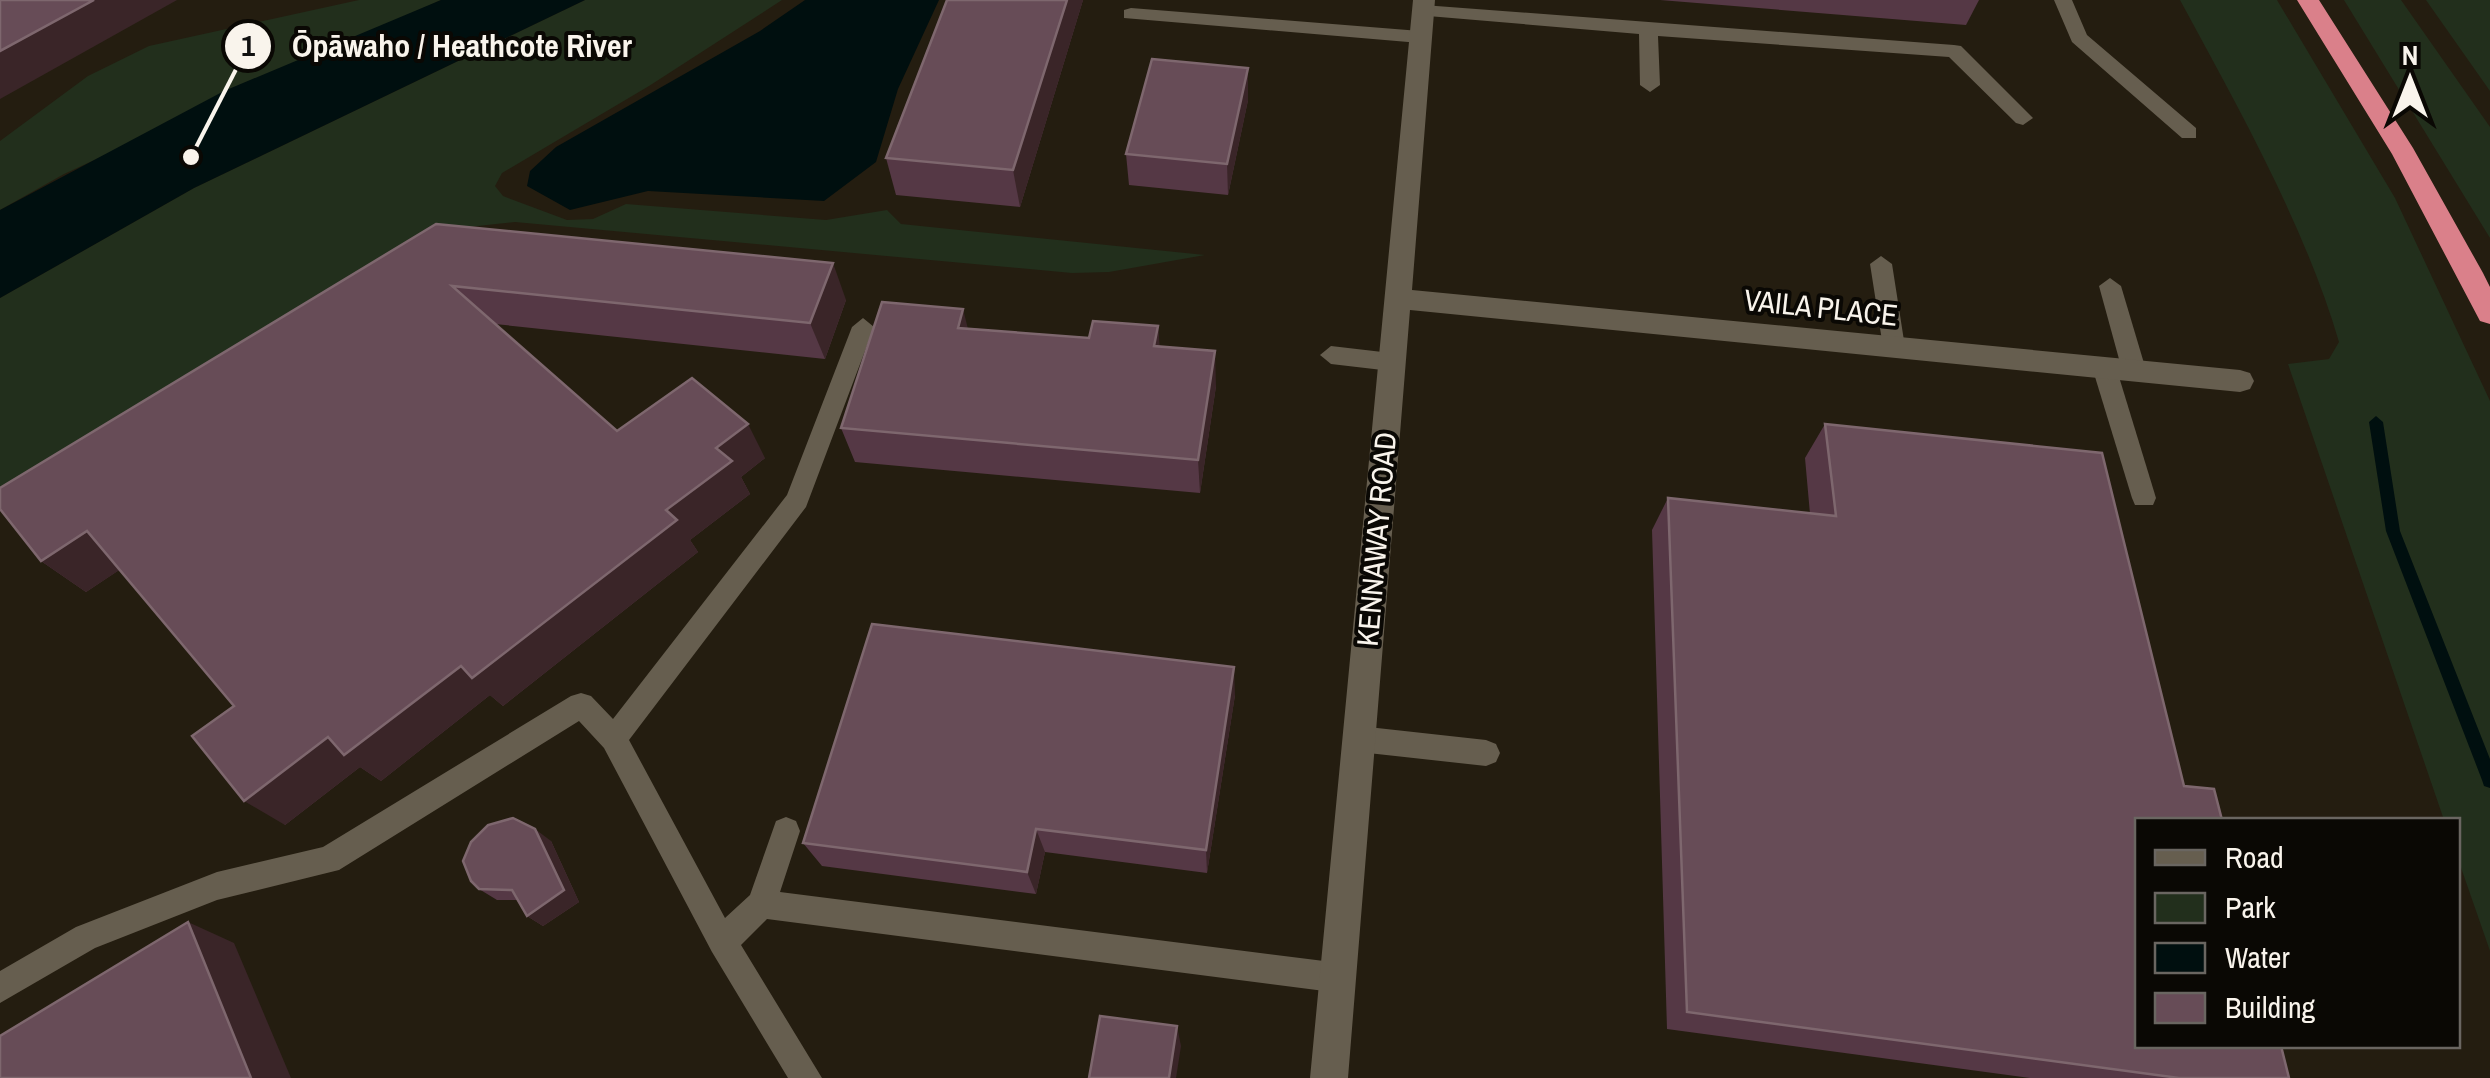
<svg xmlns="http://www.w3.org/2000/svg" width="2490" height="1078" font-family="'Archivo Narrow',sans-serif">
	<rect width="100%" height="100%" fill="#241d10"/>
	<!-- green -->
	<g fill="#222f1c">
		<polygon points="359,0 441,0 64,174 0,210 0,141 88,76 149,46"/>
		<polygon points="585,0 782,0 649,86 502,173 495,186 503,196 567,220 593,219 626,204 826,220 887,210 901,224 1205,255 1109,272 1072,273 515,222 459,228 0,495 0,298 194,188"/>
		<path d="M2180 0H2277L2395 198 2490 401V951L2458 859V820H2444L2288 364 2329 359 2339 342C2305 226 2238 107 2180 0Z"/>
		<polygon points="2344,0 2401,0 2490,127 2490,238"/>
		<polygon points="2426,0 2490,0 2490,91"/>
	</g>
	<!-- water -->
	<g fill="#000f0f">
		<polygon points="441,0 585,0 194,188 0,298 0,210 224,91"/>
		<polygon points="805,0 939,0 898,89 876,162 824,201 648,191 570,210 527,186 530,171 556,147 760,31"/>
	</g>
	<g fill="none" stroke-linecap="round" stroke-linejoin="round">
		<!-- stream -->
		<polygon fill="#000f0f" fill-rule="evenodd" points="2376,416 2383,422 2400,531 2490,759 2490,788 2484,786 2482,780 2386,531 2369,422"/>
		<!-- service -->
		<g fill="#665e4f" fill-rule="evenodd">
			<polygon points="2054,0 2072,0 2087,35 2196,128 2196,138 2182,138 2072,42"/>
			<polygon points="1423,5 1954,45 1961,46 2033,118 2023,125 2016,123 1949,57 1658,36 1660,85 1650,92 1640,85 1639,34 1416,15 1416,7"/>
			<polygon points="1131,8 1420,31 1430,37 1420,43 1124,18 1124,10"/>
			<polygon points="1881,256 1892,264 1905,347 1894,356 1883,347 1870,264"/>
			<polygon points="2110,278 2121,286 2146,370 2134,379 2122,370 2099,286"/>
			<polygon points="863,318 874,327 806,507 629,740 725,918 750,895 776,821 786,817 796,821 800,831 780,892 1340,963 1351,967 1355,978 1351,989 1340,993 767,919 741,945 822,1078 788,1078 712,952 604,748 579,721 339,870 217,900 95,948 0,1003 0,971 76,927 217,872 323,847 571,696 581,693 591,696 613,719 787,495 852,327"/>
			<polygon points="1331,346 1391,353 1402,362 1391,371 1331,364 1320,355"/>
			<polygon points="2104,358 2116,367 2156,498 2153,505 2135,505 2132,498 2092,367"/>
			<polygon points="1359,726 1486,740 1496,744 1500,753 1496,762 1486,766 1359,752 1349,748 1345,739 1349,730"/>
		</g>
		<!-- minor -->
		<polygon fill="#665e4f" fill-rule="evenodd" points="1413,0 1435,0 1412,290 2240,370 2250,373 2254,381 2250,389 2240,392 1410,310 1348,1078 1310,1078"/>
		<!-- trunk -->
		<polygon fill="#da808a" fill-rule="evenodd" points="2297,0 2319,0 2413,148 2483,273 2490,287 2490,324 2480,321 2392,154"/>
	</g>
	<!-- wall -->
	<g fill="#553845">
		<polygon points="947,0 1083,0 1020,207 896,195 886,158"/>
		<polygon points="1660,0 1979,0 1966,25"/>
		<polygon points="1248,100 1228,195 1129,185 1126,154"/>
		<polygon points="436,224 846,300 825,359 495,324 617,431 765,458 741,477 750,494 690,540 698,552 503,706 490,695 381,781 360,767 285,825 234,706 119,570 86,592 41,561"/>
		<polygon points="1158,326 1159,347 1216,386 1200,493 855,462 841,428 968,328 1089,338"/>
		<polygon points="1825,424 2184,786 2289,1078 2030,1078 1667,1029 1652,530 1668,498 1810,514 1805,458"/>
		<polygon points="1235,695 1207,873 1045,852 1036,894 822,866 803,843"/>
		<polygon points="551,841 579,902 543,926 527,916 518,900 497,900 479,889"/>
	</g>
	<!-- shaded-wall -->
	<g fill="#3a2528">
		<polygon points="94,0 177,0 0,99 0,51"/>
		<polygon points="1067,0 1083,0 1020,207 1013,170"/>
		<polygon points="1248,68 1248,100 1228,195 1227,164"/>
		<polygon points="833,263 846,300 825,359 810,323"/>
		<polygon points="963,309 972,345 958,328"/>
		<polygon points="1158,326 1161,362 1154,346"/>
		<polygon points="1215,351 1216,386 1200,493 1198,460"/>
		<polygon points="748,424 765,458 741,477 750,494 690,540 698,552 503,706 490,695 381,781 360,767 285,825 244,801 328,737 461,666 666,510 716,448"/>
		<polygon points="87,531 130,563 86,592 41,561"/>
		<polygon points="1234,667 1235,695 1207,873 1206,850"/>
		<polygon points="535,829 551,841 579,902 543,926 527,916"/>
		<polygon points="1036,829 1045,852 1036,894 1027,872"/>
		<polygon points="188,922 234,943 291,1078 251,1078"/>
		<polygon points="1177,1026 1181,1046 1176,1078 1169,1078"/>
	</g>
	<!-- building -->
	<g fill="#674c57" stroke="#7e676e" stroke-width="2.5">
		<polygon points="0,0 94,0 0,51"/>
		<polygon points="947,0 1067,0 1013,170 886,158"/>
		<polygon points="1152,59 1248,68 1227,164 1126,154"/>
		<polygon points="436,224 833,263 810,323 452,286 617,431 692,378 748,424 716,448 732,461 666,510 677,520 472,678 461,666 344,755 328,737 244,801 192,736 234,706 87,531 41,561 0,509 0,488"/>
		<polygon points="882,302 963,309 958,328 1089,338 1093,321 1158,326 1154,346 1215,351 1198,460 841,428"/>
		<polygon points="1825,424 2102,453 2184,786 2214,789 2222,820 2138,820 2138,1046 2281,1046 2289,1078 2179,1078 1687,1012 1668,498 1836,516"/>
		<polygon points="872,624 1234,667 1206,850 1036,829 1027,872 803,843"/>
		<polygon points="513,818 535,829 564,890 527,916 512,890 479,889 471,881 463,861 471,842 488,825"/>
		<polygon points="188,922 251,1078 0,1078 0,1036"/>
		<polygon points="1100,1016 1177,1026 1169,1078 1089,1078"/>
	</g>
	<g text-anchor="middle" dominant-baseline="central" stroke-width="8" stroke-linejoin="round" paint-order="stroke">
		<!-- street labels -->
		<g font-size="30" fill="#f9f4ec" stroke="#0a0804">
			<text transform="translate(1821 307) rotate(6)">VAILA PLACE</text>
			<text transform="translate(1376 539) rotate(-85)">KENNAWAY ROAD</text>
		</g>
	</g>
	<!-- callouts -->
	<path fill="none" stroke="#f9f4ec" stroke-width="4" d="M191 157L248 46"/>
	<g fill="#f9f4ec" stroke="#0a0804" stroke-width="4">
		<circle cx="191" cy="157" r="10"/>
		<circle cx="248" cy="46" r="25"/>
	</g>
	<g font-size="30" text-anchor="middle" font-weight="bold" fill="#111">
		<text x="248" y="56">1</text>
	</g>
	<g font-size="32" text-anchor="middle" font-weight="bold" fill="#f9f4ec" stroke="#0a0804" stroke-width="8" stroke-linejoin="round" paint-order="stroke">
		<text x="462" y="57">Ōpāwaho / Heathcote River</text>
	</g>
	<!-- legend -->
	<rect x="2135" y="818" width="325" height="230" fill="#0a0804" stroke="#6a6661" stroke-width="2.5"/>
	<rect x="2155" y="850" width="50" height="15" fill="#665e4f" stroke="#6a6661" stroke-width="2.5"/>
	<text x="2225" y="868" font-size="30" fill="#f9f4ec">Road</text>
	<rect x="2155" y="893" width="50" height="30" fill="#222f1c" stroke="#6a6661" stroke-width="2.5"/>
	<text x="2225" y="918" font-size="30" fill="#f9f4ec">Park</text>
	<rect x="2155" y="943" width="50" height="30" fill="#000f0f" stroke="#6a6661" stroke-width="2.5"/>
	<text x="2225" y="968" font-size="30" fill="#f9f4ec">Water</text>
	<rect x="2155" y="993" width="50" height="30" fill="#674c57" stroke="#6a6661" stroke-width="2.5"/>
	<text x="2225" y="1018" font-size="30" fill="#f9f4ec">Building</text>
	<!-- north arrow -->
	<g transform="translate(2410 80)" stroke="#0a0804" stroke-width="8" paint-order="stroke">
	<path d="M0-8L18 38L0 25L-18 38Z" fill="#f9f4ec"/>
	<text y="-15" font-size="28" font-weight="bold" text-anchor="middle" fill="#f9f4ec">N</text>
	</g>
</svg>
